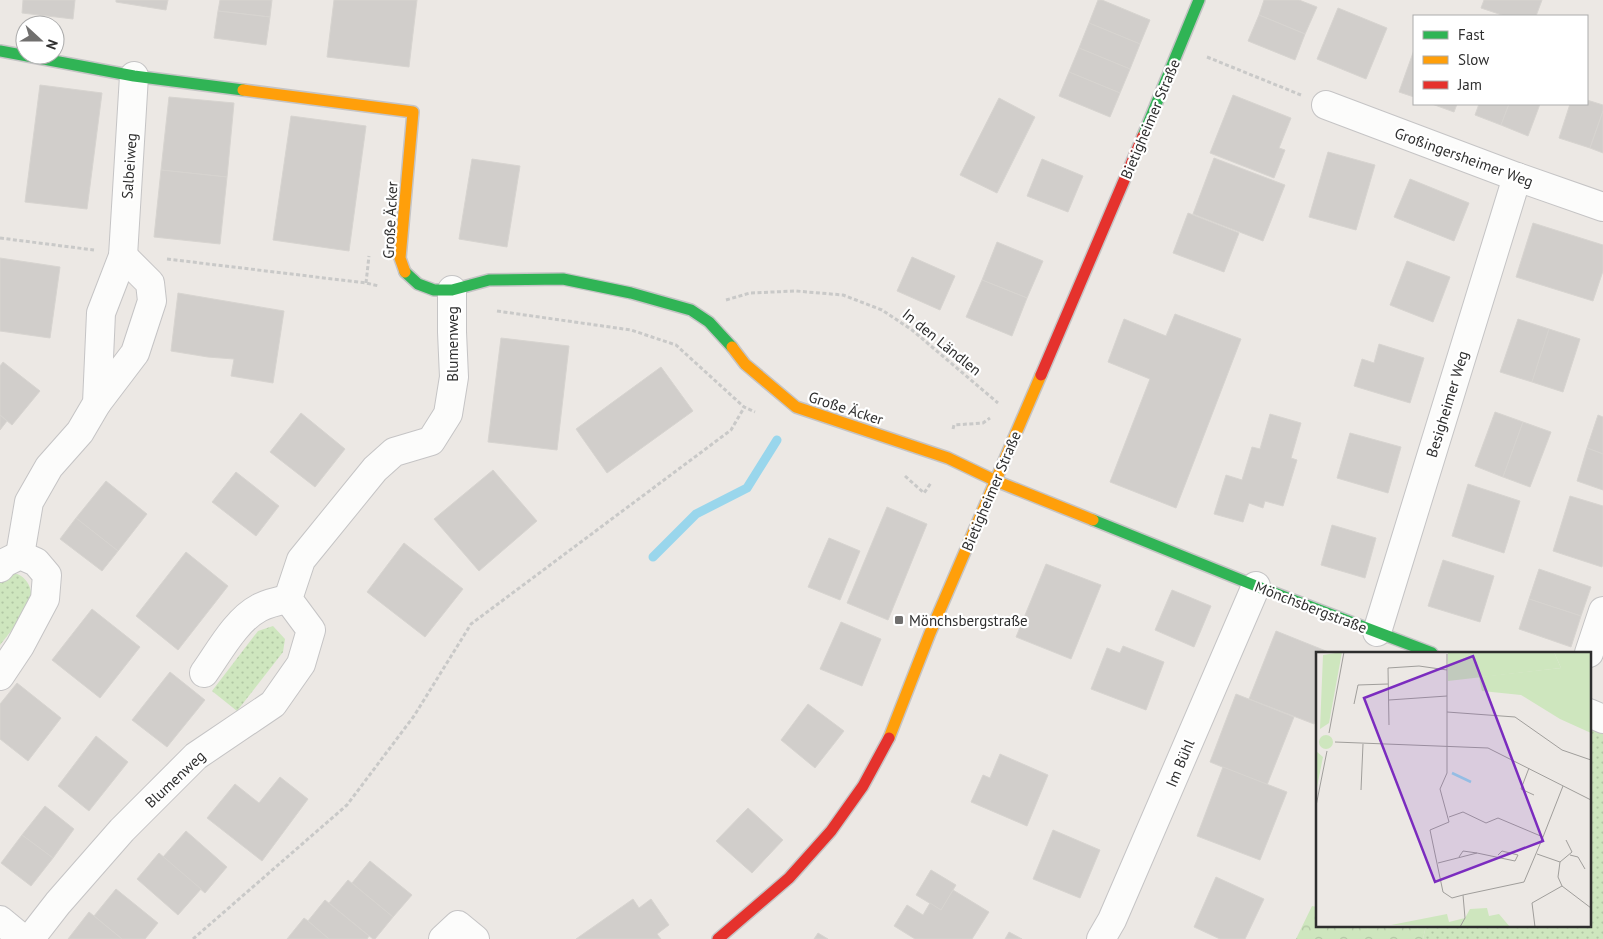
<svg xmlns="http://www.w3.org/2000/svg" width="1603" height="939" font-family="'PT Sans',sans-serif">
	<defs>
		<pattern id="grass-dots" width="8" height="8" patternUnits="userSpaceOnUse" patternTransform="scale(1.25)"><rect width="8" height="8" fill="#cee6be"/><path d="M2 2h.1M6 6h.1" fill="none" stroke="#b1c6a4" stroke-width="1.8" stroke-linecap="round"/></pattern>
		<pattern id="forest-crowns" width="20" height="18" patternUnits="userSpaceOnUse" patternTransform="scale(1.25)"><rect width="20" height="18" fill="#cee6be"/><path d="M2 6a3 3 0 1 1 6 0M12 15a3 3 0 1 1 6 0" fill="none" stroke="#b1c6a4"/></pattern>
	</defs>
	<rect width="100%" height="100%" fill="#ece8e4"/>
	<!-- grass -->
	<g fill="url(#grass-dots)">
		<path d="M4 573C7 574 13 573 17 574 30 579 34 594 30 607L0 645V578Z"/>
		<polygon points="273,626 285,639 283,652 237,711 212,691 258,631"/>
		<polygon points="1589,722 1603,727 1603,939 1423,939 1426,925 1589,925"/>
	</g>
	<!-- forest -->
	<polygon fill="url(#forest-crowns)" points="1312,906 1317,907 1317,925 1426,925 1423,939 1296,939"/>
	<g fill="none" stroke-linecap="round" stroke-linejoin="round">
		<!-- stream -->
		<polyline stroke="#99d6ec" stroke-width="9" points="653,557 696,514 747,488 777,440"/>
	</g>
	<!-- building -->
	<g fill="#d1cecb" stroke="#d7d4d0">
		<polygon points="23,0 75,0 73,19 22,13"/>
		<polygon points="116,0 168,0 166,10 116,2"/>
		<polygon points="220,0 272,0 270,17 218,11"/>
		<polygon points="334,0 417,0 409,67 327,57"/>
		<polygon points="1098,0 1102,0 1150,20 1140,44 1089,23"/>
		<polygon points="1264,0 1299,0 1317,7 1305,34 1259,15"/>
		<polygon points="1484,0 1542,0 1536,16 1505,16 1481,8"/>
		<polygon points="1338,8 1387,28 1366,79 1317,59"/>
		<polygon points="218,11 270,17 266,45 214,38"/>
		<polygon points="1259,15 1305,34 1295,60 1248,41"/>
		<polygon points="1089,23 1140,44 1130,69 1079,48"/>
		<polygon points="1079,48 1130,69 1120,93 1069,72"/>
		<polygon points="1414,50 1414,97 1399,92"/>
		<polygon points="1069,72 1120,93 1110,117 1059,96"/>
		<polygon points="40,85 102,93 87,209 25,202"/>
		<polygon points="1233,95 1291,118 1279,148 1285,150 1274,178 1210,153"/>
		<polygon points="169,97 234,103 227,177 161,170"/>
		<polygon points="999,98 1035,117 997,193 960,175"/>
		<polygon points="1587,100 1603,105 1603,111 1590,148 1559,138 1570,104 1587,104"/>
		<polygon points="1432,104 1457,104 1454,112"/>
		<polygon points="1479,104 1509,104 1501,125 1475,115"/>
		<polygon points="1509,104 1540,104 1528,136 1501,125"/>
		<polygon points="1603,111 1603,153 1590,148"/>
		<polygon points="291,116 366,126 349,251 273,240"/>
		<polygon points="1328,152 1375,165 1356,230 1309,217"/>
		<polygon points="1214,158 1285,185 1263,241 1193,214"/>
		<polygon points="472,159 520,166 507,247 459,239"/>
		<polygon points="1042,159 1083,176 1068,212 1027,196"/>
		<polygon points="161,170 227,177 220,244 154,237"/>
		<polygon points="1410,179 1469,203 1454,241 1394,217"/>
		<polygon points="1188,213 1239,233 1224,272 1173,253"/>
		<polygon points="1533,223 1603,245 1603,271 1593,301 1516,277"/>
		<polygon points="997,242 1043,261 1027,298 982,280"/>
		<polygon points="912,257 955,276 940,310 897,291"/>
		<polygon points="0,258 60,267 50,338 0,331"/>
		<polygon points="1407,261 1450,277 1433,322 1390,305"/>
		<polygon points="982,280 1027,298 1012,336 966,317"/>
		<polygon points="178,293 284,311 273,383 231,376 234,359 208,357 171,351"/>
		<polygon points="1175,314 1241,339 1176,508 1110,482 1150,379 1108,362 1124,319 1166,336"/>
		<polygon points="1518,319 1549,329 1532,382 1500,372"/>
		<polygon points="1549,329 1580,339 1563,392 1532,382"/>
		<polygon points="501,338 569,346 557,450 488,442"/>
		<polygon points="1379,344 1424,358 1410,403 1354,386 1362,359 1374,363"/>
		<polygon points="3,362 40,391 12,425 0,415 0,366"/>
		<polygon points="661,367 693,411 607,473 576,429"/>
		<polygon points="1495,412 1523,422 1503,477 1475,466"/>
		<polygon points="301,413 345,449 315,487 270,452"/>
		<polygon points="1270,414 1301,423 1291,458 1297,460 1283,506 1265,501 1263,508 1249,503 1243,522 1214,514 1226,475 1242,480 1252,447 1260,449"/>
		<polygon points="0,415 7,421 0,430"/>
		<polygon points="1598,415 1603,417 1603,454 1587,448"/>
		<polygon points="1523,422 1551,432 1530,487 1503,477"/>
		<polygon points="1350,433 1401,447 1388,493 1337,478"/>
		<polygon points="1587,448 1603,454 1603,490 1577,481"/>
		<polygon points="493,470 537,521 479,571 434,519"/>
		<polygon points="236,472 279,506 256,536 212,502"/>
		<polygon points="106,481 147,514 118,551 76,518"/>
		<polygon points="1468,484 1520,501 1504,553 1452,536"/>
		<polygon points="1570,496 1603,506 1603,563 1602,567 1553,551"/>
		<polygon points="887,507 927,524 888,620 847,603"/>
		<polygon points="76,518 118,551 102,571 60,539"/>
		<polygon points="1332,525 1376,538 1365,578 1321,565"/>
		<polygon points="829,538 860,551 840,600 808,587"/>
		<polygon points="404,543 463,589 425,637 367,592"/>
		<polygon points="186,552 228,586 178,650 136,616"/>
		<polygon points="1443,560 1494,576 1480,622 1428,606"/>
		<polygon points="1046,564 1101,585 1071,659 1016,637"/>
		<polygon points="1539,569 1591,587 1581,616 1529,599"/>
		<polygon points="1172,590 1211,606 1194,647 1155,630"/>
		<polygon points="1529,599 1581,616 1571,647 1519,629"/>
		<polygon points="92,609 140,647 100,698 52,660"/>
		<polygon points="841,622 881,639 862,686 820,669"/>
		<polygon points="1276,631 1331,653 1317,653 1317,717 1314,724 1249,699"/>
		<polygon points="1123,646 1164,662 1146,710 1091,689 1107,648 1120,653"/>
		<polygon points="170,672 205,700 167,747 132,720"/>
		<polygon points="17,683 61,718 28,761 0,739 0,704"/>
		<polygon points="1236,694 1294,717 1267,785 1210,762"/>
		<polygon points="808,704 844,731 815,768 781,740"/>
		<polygon points="96,736 128,762 89,811 58,786"/>
		<polygon points="1000,754 1048,775 1027,826 971,802 983,775 990,778"/>
		<polygon points="1223,767 1287,792 1260,860 1197,836"/>
		<polygon points="280,777 308,799 262,861 207,818 235,784 259,803"/>
		<polygon points="45,806 74,829 53,858 22,835"/>
		<polygon points="748,808 783,840 752,873 716,841"/>
		<polygon points="1053,830 1100,850 1080,898 1033,879"/>
		<polygon points="186,831 227,867 205,893 163,857"/>
		<polygon points="22,835 53,858 31,886 1,863"/>
		<polygon points="159,853 201,889 178,915 137,879"/>
		<polygon points="370,861 412,895 393,917 352,883"/>
		<polygon points="931,870 956,885 941,910 916,895"/>
		<polygon points="1216,877 1264,899 1245,939 1220,939 1194,927"/>
		<polygon points="348,880 393,917 375,939 373,939 329,903"/>
		<polygon points="116,889 158,923 145,939 122,939 94,916"/>
		<polygon points="953,890 989,912 972,939 915,939 894,926 907,905 923,915 930,903 941,910"/>
		<polygon points="633,899 639,908 651,899 669,925 657,934 661,939 576,939"/>
		<polygon points="325,900 369,936 367,939 329,939 308,921"/>
		<polygon points="89,912 94,916 122,939 68,939"/>
		<polygon points="304,918 308,921 329,939 287,939"/>
		<polygon points="1009,932 1022,939 1005,939"/>
		<polygon points="818,933 828,939 814,939"/>
	</g>
	<g fill="none" stroke-linecap="round" stroke-linejoin="round">
		<!-- street casing -->
		<g stroke="#c5c4c5" stroke-width="30">
			<g id="street">
				<polyline points="1326,105 1517,177 1603,207"/>
				<polyline points="97,403 135,353 152,301 150,283 123,256"/>
				<polyline points="20,555 29,502 49,467 80,432 97,403 101,313 123,256 134,76"/>
				<polyline points="0,568 4,563 20,555 36,562 47,575 45,599 20,646 0,676"/>
				<polyline points="1377,632 1517,177"/>
				<polyline points="1589,653 1603,611"/>
				<path d="M204 673C219 652 236 620 259 608 268 603 278 601 288 599"/>
				<polyline points="1589,713 1603,719"/>
				<polyline points="0,920 23,939"/>
				<polyline points="30,939 58,903 122,830 196,756 273,704 301,664 311,630 288,599 301,560 375,469 394,452 431,441 448,414 454,377 452,332 452,290"/>
				<polyline points="443,939 458,925 475,939"/>
				<polyline points="1101,939 1112,920 1256,586"/>
			</g>
		</g>
		<!-- fast casing -->
		<g stroke="#c5c4c5" stroke-width="14">
			<g id="fast">
				<polyline points="0,51 134,76 243,90"/>
				<polyline points="1143,136 1199,0"/>
				<polyline points="405,272 418,284 434,290 452,290 489,280 563,279 631,293 691,310 709,322 732,347"/>
				<polyline points="1093,520 1256,586 1432,653"/>
			</g>
		</g>
		<!-- slow casing -->
		<g stroke="#c5c4c5" stroke-width="14">
			<g id="slow">
				<polyline points="243,90 413,112 400,258 405,272"/>
				<polyline points="732,347 745,364 796,407 948,458 996,481 1093,520"/>
				<polyline points="889,738 930,633 1041,375"/>
			</g>
		</g>
		<!-- jam casing -->
		<g stroke="#c5c4c5" stroke-width="14">
			<g id="jam">
				<polyline points="1041,375 1143,136"/>
				<polyline points="718,939 789,878 831,831 863,786 889,738"/>
			</g>
		</g>
		<!-- path -->
		<g stroke="#c9c9c8" stroke-width="3" stroke-dasharray="4 2.5" stroke-linecap="butt">
			<polyline points="1207,57 1301,95"/>
			<polyline points="0,238 94,250"/>
			<polyline points="167,259 366,283 379,286"/>
			<polyline points="366,283 369,256"/>
			<polyline points="726,300 750,293 796,291 843,295 882,310 912,330 998,403"/>
			<polyline points="497,311 631,330 676,345 744,407 755,412"/>
			<polyline points="953,429 954,425 983,423 990,418"/>
			<polyline points="905,476 924,493 931,483"/>
			<polyline points="193,939 347,805 414,716 471,624 731,430 745,406"/>
		</g>
		<!-- street -->
		<use href="#street" stroke="#fcfcfb" stroke-width="28"/>
		<!-- fast -->
		<use href="#fast" stroke="#30b455" stroke-width="11"/>
		<!-- slow -->
		<use href="#slow" stroke="#ff9f0a" stroke-width="11"/>
		<!-- jam -->
		<use href="#jam" stroke="#e5322d" stroke-width="11"/>
	</g>
	<!-- markers -->
	<rect fill="#706f6e" stroke="#fff" stroke-width="2" x="894" y="615" width="10" height="10" rx="2.5"/>
	<g text-anchor="middle" dominant-baseline="central" stroke-width="4.5" stroke-linejoin="round" paint-order="stroke">
		<!-- street labels -->
		<g font-size="15" fill="#2e2e2e" stroke="#fff">
			<text transform="translate(1150 119) rotate(-67)">Bietigheimer Straße</text>
			<text transform="translate(1464 157) rotate(20)">Großingersheimer Weg</text>
			<text transform="translate(129 166) rotate(-86)">Salbeiweg</text>
			<text transform="translate(390 220) rotate(-87)">Große Äcker</text>
			<text transform="translate(942 342) rotate(39)">In den Ländlen</text>
			<text transform="translate(452 344) rotate(-90)">Blumenweg</text>
			<text transform="translate(1447 404) rotate(-73)">Besigheimer Weg</text>
			<text transform="translate(846 408) rotate(18)">Große Äcker</text>
			<text transform="translate(991 491) rotate(-67)">Bietigheimer Straße</text>
			<text transform="translate(1311 607) rotate(21)">Mönchsbergstraße</text>
			<text transform="translate(1180 763) rotate(-67)">Im Bühl</text>
			<text transform="translate(175 779) rotate(-43)">Blumenweg</text>
		</g>
		<!-- poi labels -->
		<g font-size="15" fill="#2e2e2e" stroke="#fff" text-anchor="start">
			<text x="909" y="620">Mönchsbergstraße</text>
		</g>
	</g>
	<!-- overview -->
	<g transform="translate(1316 652)">
		<rect width="275" height="275" fill="#ece8e4"/>
		<path d="M26 0 13 71 4 77 7 3ZM132 0H238L245 16 132 29ZM3 90a7 7 0 1 1 14 0a7 7 0 1 1-14 0ZM0 99 7 105 0 140ZM171 256 173 264 183 262 194 275 75 273 131 262 133 270 149 266 154 257Z" fill="#cee6be"/>
		<path d="M238 0H275V81L244 67 205 43 166 39 163 25 245 16Z" fill="#cee6be"/>
		<path fill="none" stroke="#99d6ec" stroke-width="2.5" d="M136 121 155 130"/>
		<path fill="none" stroke="#a09e9b" stroke-width="1" d="M131 2V121L124 137 133 170 114 178 127 240 136 246 147 243 149 266 144 275M73 48 131 44M38 52 42 33 72 32M131 60 199 65 246 98 275 108M73 73 72 16 103 14 131 18M13 81 28 0M19 90 172 96 275 148M213 116 205 137 218 143M45 138 47 92M0 154 11 99M133 165 147 160 170 171 182 166 227 185 208 230 147 243M227 185 247 134M221 202 244 210 256 200 250 188M254 203 262 205 269 217M143 205 147 199 161 201M244 210 242 225 246 234 275 256M122 211 161 201 199 209 202 203 186 199 182 203M219 275 216 251 246 234"/>
		<path fill="#7b2cbf" fill-opacity="0.15" stroke="#7b2cbf" stroke-width="2.5" d="M157 4 227 189 119 230 48 46Z"/>
		<rect width="275" height="275" fill="none" stroke="#2e2e2e" stroke-width="2.5"/>
	</g>
	<!-- legend -->
	<rect x="1413" y="15" width="175" height="90" fill="#ffffff" stroke="#ababab"/>
	<rect x="1423" y="31" width="25" height="8" fill="#30b455" stroke="#ababab"/>
	<text x="1458" y="40" font-size="15" fill="#2e2e2e">Fast</text>
	<rect x="1423" y="56" width="25" height="8" fill="#ff9f0a" stroke="#ababab"/>
	<text x="1458" y="65" font-size="15" fill="#2e2e2e">Slow</text>
	<rect x="1423" y="81" width="25" height="8" fill="#e5322d" stroke="#ababab"/>
	<text x="1458" y="90" font-size="15" fill="#2e2e2e">Jam</text>
	<!-- north arrow -->
	<g transform="translate(40 40) rotate(111)"><circle r="24" fill="#ffffff" stroke="#ababab"/>
	<path d="M0-4L9 19L0 12L-9 19Z" fill="#706f6e"/>
	<text y="-8" font-size="14" font-weight="bold" text-anchor="middle" fill="#2e2e2e">N</text>
	</g>
</svg>
